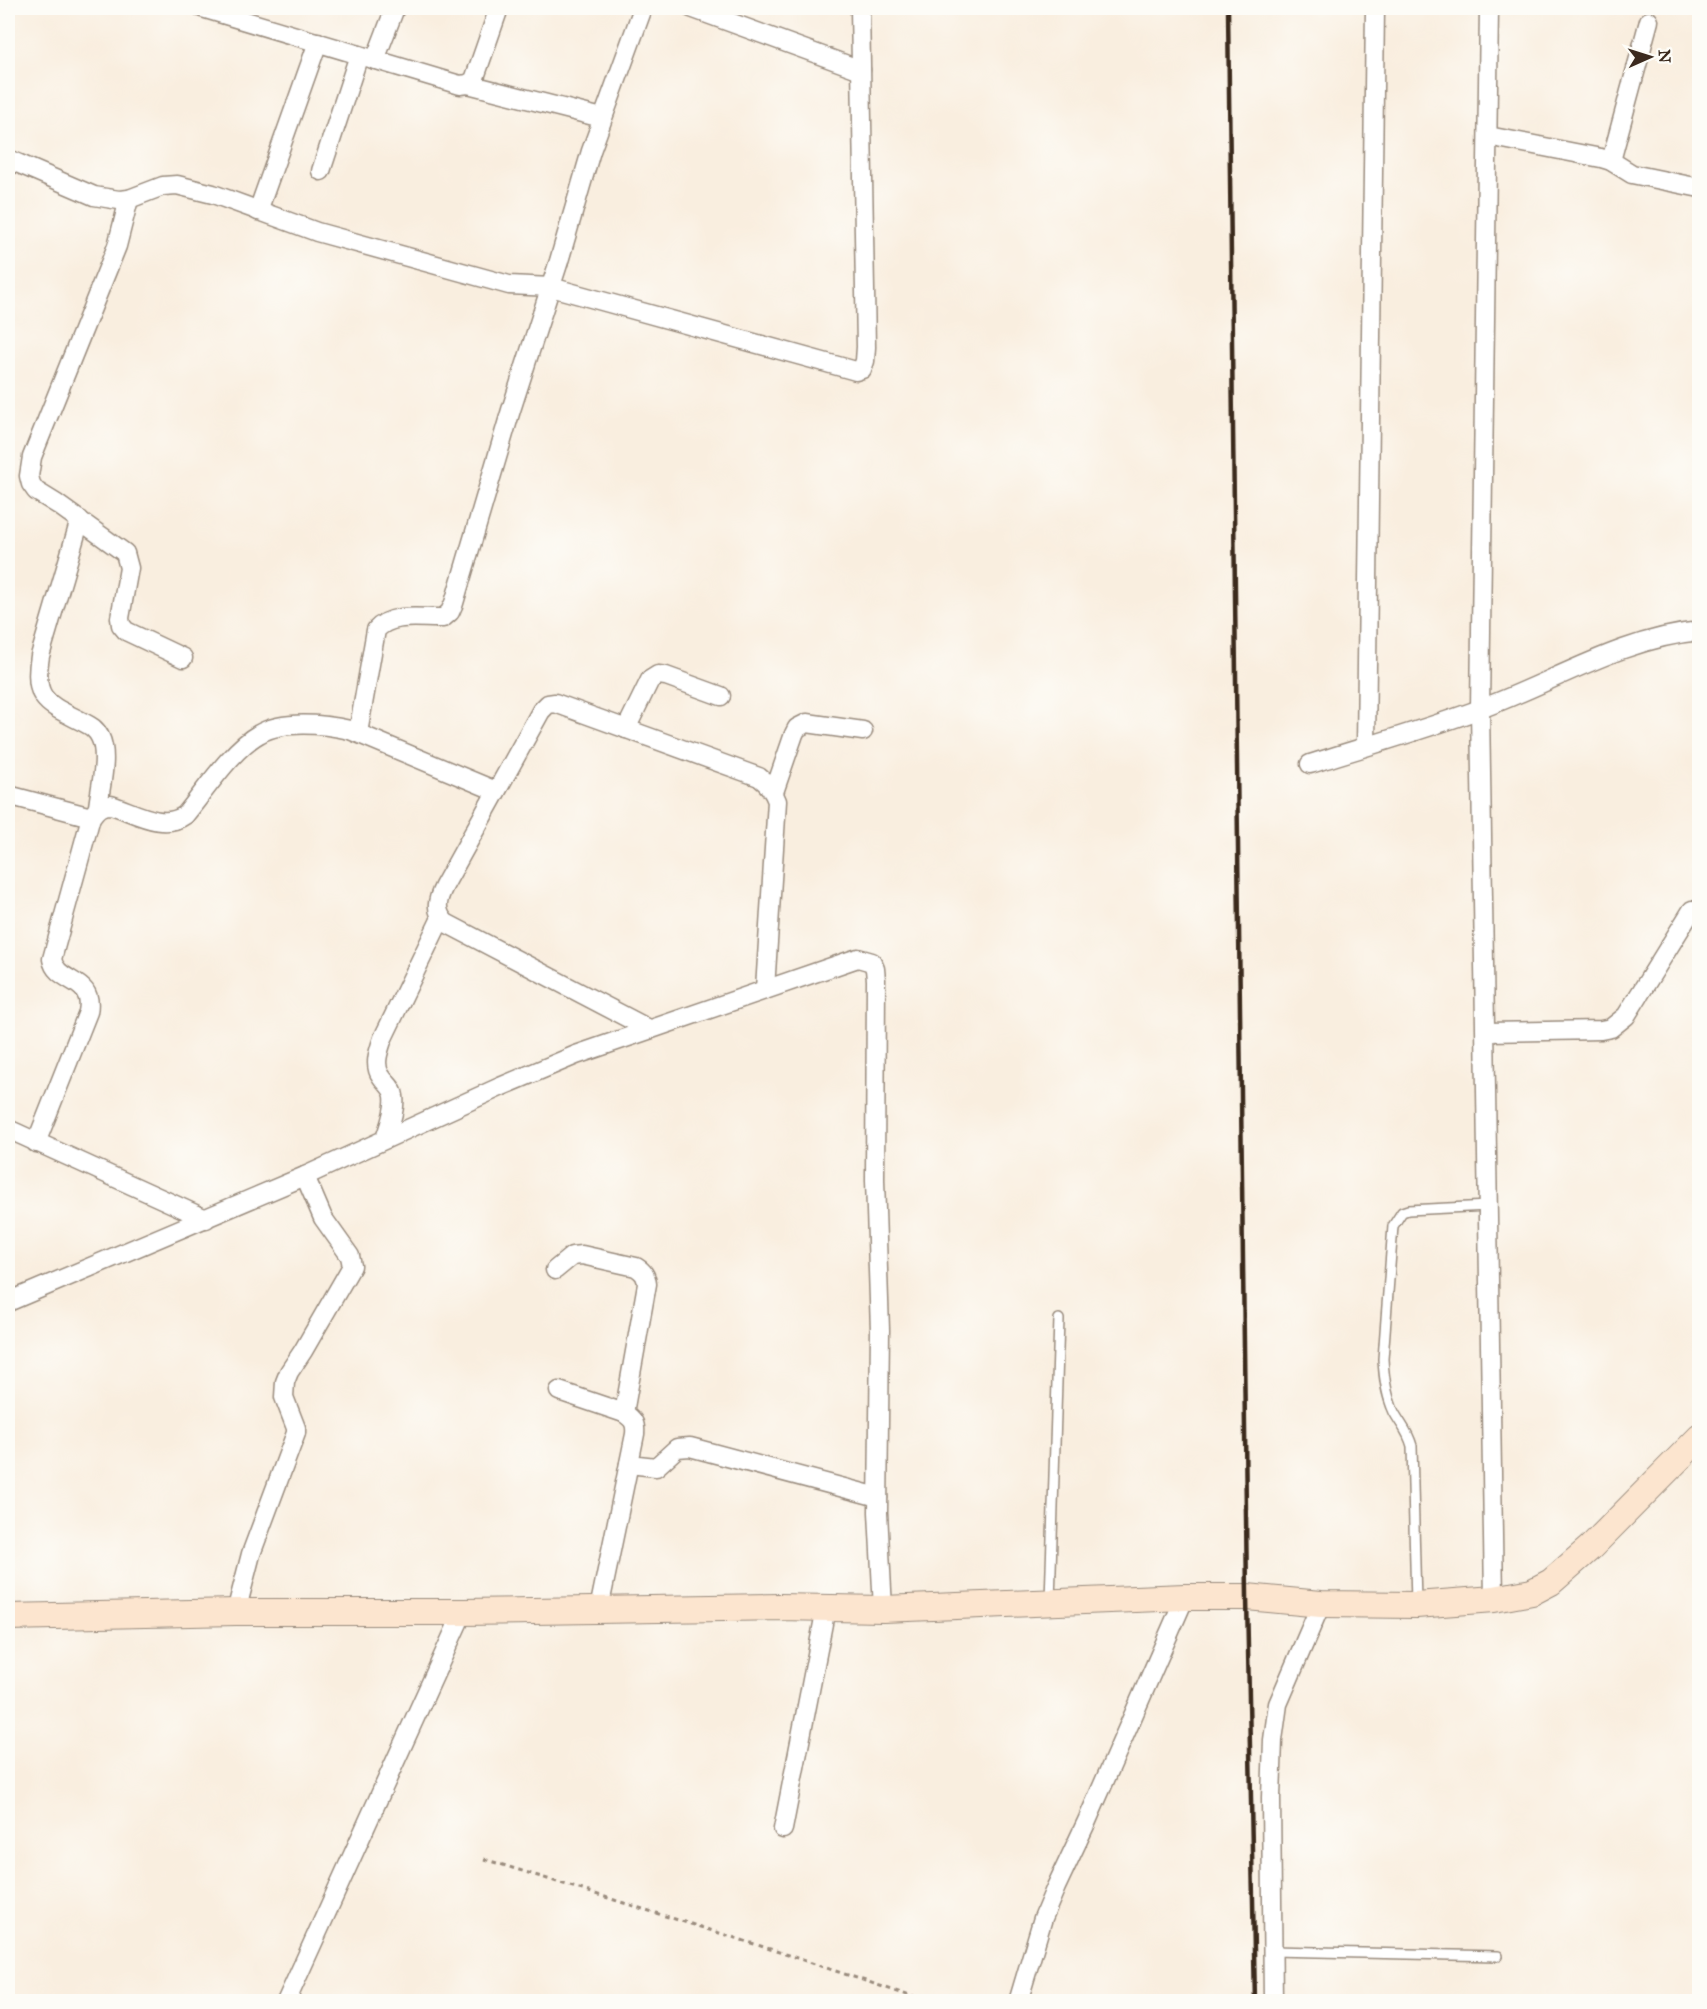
<svg xmlns="http://www.w3.org/2000/svg" width="1707" height="2009" font-family="'IM FELL Great Primer',serif">
	<rect width="100%" height="100%" fill="#fdfcf7"/>
	<filter id="ink" filterUnits="userSpaceOnUse"><feTurbulence type="fractalNoise" baseFrequency=".0167" numOctaves="2"/><feDisplacementMap in="SourceGraphic" scale="12" xChannelSelector="R" yChannelSelector="G"/><feConvolveMatrix kernelMatrix="1 2 1 2 8 2 1 2 1" color-interpolation-filters="sRGB"/></filter>
	<filter id="wash" filterUnits="userSpaceOnUse"><feTurbulence type="fractalNoise" baseFrequency=".008" numOctaves="4" result="noise"/><feDisplacementMap in="SourceGraphic" scale="24" xChannelSelector="R" yChannelSelector="G"/><feGaussianBlur stdDeviation="1.35" result="paint"/><feColorMatrix in="noise" values="0 0 0 0 0 0 0 0 0 0 0 0 0 0 0 0 0 1.4 0 .05"/><feComposite in="paint" operator="in"/></filter>
	<g filter="url(#wash)">
		<rect width="100%" height="100%" fill="#f9eedf"/>
	</g>
	<g filter="url(#ink)">
		<g fill="none" stroke-linecap="round" stroke-linejoin="round">
			<!-- service casing -->
			<g stroke="#9a8c7e" stroke-width="12">
				<g id="service">
					<polyline points="1050,1601 1059,1319"/>
					<path d="M1416 1603 1412 1446C1408 1431 1401 1425 1394 1412 1386 1395 1384 1378 1383 1359L1393 1226 1402 1212 1408 1210 1488 1206"/>
					<polyline points="1272,1951 1498,1956"/>
				</g>
			</g>
			<!-- minor casing -->
			<g stroke="#9a8c7e" stroke-width="21">
				<g id="minor">
					<polyline points="202,8 460,85 468,84 474,80 499,8"/>
					<polyline points="691,8 861,70"/>
					<polyline points="1489,8 1480,709 1494,1599"/>
					<polyline points="375,60 395,8"/>
					<polyline points="468,84 602,118"/>
					<polyline points="1488,136 1601,158 1611,161 1632,174 1700,188"/>
					<polyline points="8,159 94,196 119,200 129,199 163,186 177,185 213,194 317,232 509,285 551,287 856,371 862,369 865,361 866,347 860,8"/>
					<polyline points="1611,161 1649,21"/>
					<polyline points="321,171 359,55"/>
					<polyline points="129,199 117,246 32,457 29,476 31,484 36,491 57,504 125,553 129,568 120,618 121,625 126,631 183,658"/>
					<polyline points="258,211 318,42"/>
					<path d="M80 520 40 656C32 701 48 704 83 722 91 726 96 729 100 737 109 755 100 788 98 807"/>
					<polyline points="626,729 650,680 658,675 666,676 721,696"/>
					<path d="M358 733 376 630C392 612 421 619 443 618L450 612 454 603 511 410 559 261 591 151 643 8"/>
					<polyline points="1366,746 1375,8"/>
					<path d="M1310 764C1367 746 1424 730 1480 709 1552 683 1622 638 1700 631"/>
					<polyline points="774,792 794,734 797,728 807,723 863,731"/>
					<polyline points="8,795 91,817"/>
					<path d="M649 1029 446 923C434 911 437 900 444 886L541 711 548 704 555 703 759 777C768 784 773 790 777 801L765 989"/>
					<polyline points="1486,1032 1601,1030 1611,1028 1626,1016 1692,910"/>
					<polyline points="8,1129 206,1219"/>
					<path d="M385 1139C389 1126 396 1110 394 1096 393 1087 385 1083 381 1076 373 1065 379 1050 383 1038L441 918"/>
					<path d="M36 1143 88 1012C95 977 56 984 52 959L91 817C97 809 100 805 111 805 134 812 163 831 185 815 205 791 232 749 259 734 282 720 324 724 350 730L496 791"/>
					<path d="M555 1270 572 1256 582 1255 636 1267C644 1272 646 1276 647 1284L624 1413"/>
					<polyline points="8,1302 305,1176 500,1087 576,1055 849,961 858,958 872,962 875,969 876,980 875,1180 880,1330 878,1512 883,1609"/>
					<path d="M559 1391 624 1413C633 1419 636 1423 635 1434L599 1609"/>
					<polyline points="629,1464 656,1467 677,1448 690,1447 878,1497"/>
					<polyline points="236,1612 251,1554 296,1433 296,1428 284,1397 285,1382 289,1372 303,1351 352,1266 350,1256 323,1218 305,1176"/>
					<polyline points="783,1829 826,1608"/>
					<polyline points="286,2002 463,1612"/>
					<polyline points="1018,2002 1043,1918 1056,1887 1087,1821 1185,1597"/>
					<polyline points="1273,2002 1271,1798 1273,1740 1278,1704 1321,1604"/>
				</g>
			</g>
			<!-- secondary casing -->
			<g stroke="#9a8c7e" stroke-width="28">
				<polyline id="secondary" points="8,1617 236,1612 463,1612 779,1607 883,1609 1185,1597 1247,1597 1321,1604 1416,1605 1494,1599 1532,1592 1551,1582 1591,1547 1700,1437"/>
			</g>
			<!-- path -->
			<polyline stroke="#9a8c7e" stroke-width="3" stroke-dasharray="4.5 4.5" stroke-linecap="butt" points="484,1859 767,1948 928,2002"/>
			<!-- service -->
			<use href="#service" stroke="#fff" stroke-width="9"/>
			<!-- minor -->
			<use href="#minor" stroke="#fff" stroke-width="18"/>
			<!-- secondary -->
			<use href="#secondary" stroke="#fce5cf" stroke-width="26"/>
			<!-- rail -->
			<polyline stroke="#3b2a1e" stroke-width="4.5" points="1228,8 1247,1597 1255,2002"/>
		</g>
	</g>
	<!-- margin -->
	<rect width="1707" height="2009" fill="none" stroke="#fdfcf7" stroke-width="30"/>
	<!-- north arrow -->
	<g transform="translate(1650 57) rotate(87)" stroke="#fdfcf7" stroke-width="4.5" paint-order="stroke">
	<path d="M0-4.5L10 22L0 15L-10 22Z" fill="#3b2a1e"/>
	<text y="-9" font-size="16" font-weight="bold" text-anchor="middle" fill="#3b2a1e">N</text>
	</g>
</svg>
